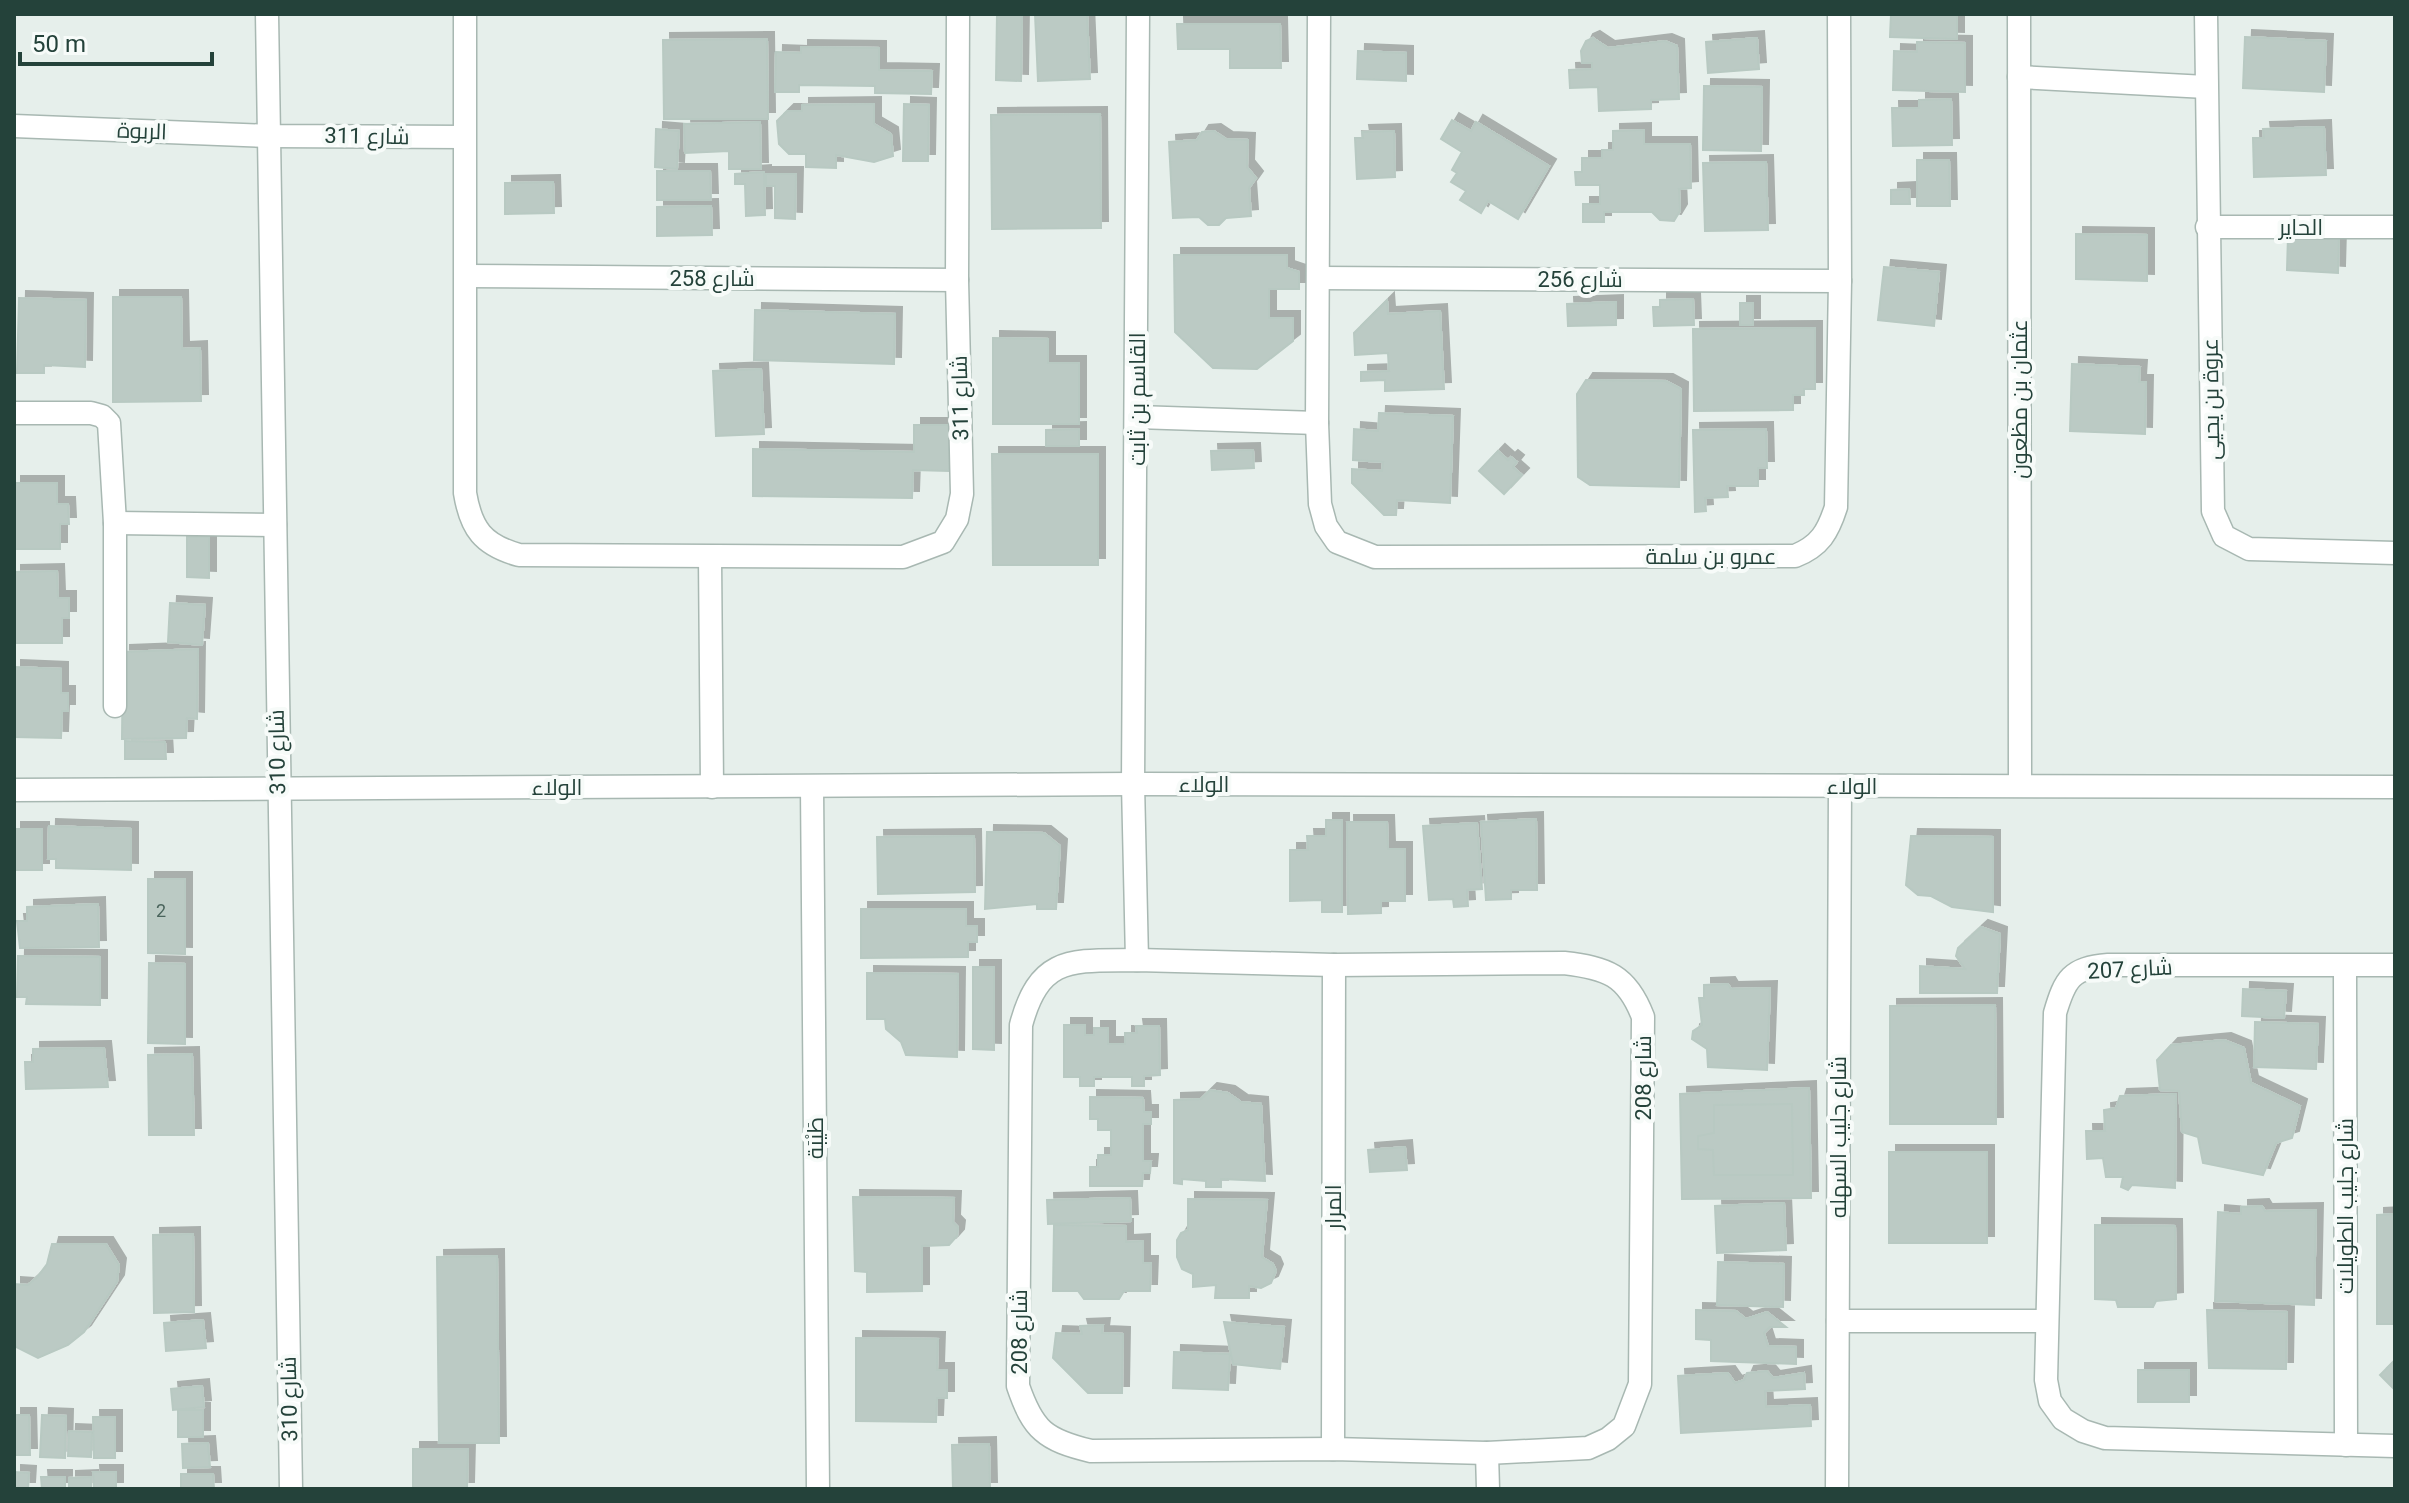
<svg xmlns="http://www.w3.org/2000/svg" width="2409" height="1503" font-family="Roboto,Cairo,sans-serif">
	<defs>
		<filter id="shadow"><feDropShadow dx="7" dy="-7" stdDeviation="0" flood-color="#0004"/></filter>
	</defs>
	<rect width="100%" height="100%" fill="#e6efeb"/>
	<!-- building -->
	<g fill="#bbcac4" stroke="#b8c9c2" stroke-width="2" filter="url(#shadow)">
		<polygon points="997,14 1022,14 1021,81 996,80"/>
		<polygon points="1035,14 1087,14 1090,79 1038,81"/>
		<polygon points="1891,14 1957,14 1957,39 1890,37"/>
		<polygon points="1177,24 1280,24 1281,68 1230,68 1230,49 1178,49"/>
		<polygon points="2245,37 2326,41 2324,92 2243,88"/>
		<polygon points="1593,38 1608,48 1665,41 1677,46 1679,99 1651,100 1651,109 1599,111 1598,87 1570,88 1569,70 1592,69 1592,63 1582,63 1581,51 1586,41"/>
		<polygon points="1757,38 1759,69 1708,73 1706,42"/>
		<polygon points="767,39 768,119 664,119 663,40"/>
		<polygon points="1917,42 1965,43 1965,92 1893,90 1894,51 1917,52"/>
		<polygon points="801,47 879,48 879,70 932,71 931,94 875,93 875,86 799,85 799,92 775,92 776,52 801,53"/>
		<polygon points="1358,51 1406,53 1406,81 1357,79"/>
		<polygon points="1704,86 1762,87 1761,151 1703,150"/>
		<polygon points="1951,99 1952,145 1893,146 1892,108 1919,108 1919,100"/>
		<polygon points="874,104 874,124 891,134 893,156 874,162 836,155 836,168 806,167 806,154 789,154 779,144 777,121 787,111 802,111 802,105"/>
		<polygon points="904,104 929,105 928,161 903,161"/>
		<polygon points="1100,114 1101,228 992,229 991,115"/>
		<polygon points="1452,120 1471,131 1476,122 1549,166 1518,219 1488,201 1481,213 1460,200 1466,191 1451,182 1457,173 1452,170 1462,152 1441,139"/>
		<polygon points="760,122 761,169 729,169 729,151 685,153 684,124"/>
		<polygon points="2324,127 2326,175 2254,177 2253,138 2264,138 2263,129"/>
		<polygon points="656,129 679,131 677,169 655,167"/>
		<polygon points="1644,130 1644,144 1690,144 1691,188 1679,189 1680,211 1674,221 1660,220 1652,212 1604,212 1604,222 1583,222 1583,204 1600,204 1600,185 1576,185 1575,172 1582,172 1582,158 1602,158 1602,150 1613,150 1613,131"/>
		<polygon points="1214,131 1226,139 1248,140 1247,167 1256,178 1249,188 1251,216 1226,218 1219,225 1208,225 1199,217 1173,218 1169,142 1197,140 1202,132"/>
		<polygon points="1394,131 1395,177 1357,179 1355,138 1363,138 1362,132"/>
		<polygon points="1917,160 1949,160 1950,206 1917,206"/>
		<polygon points="1766,162 1768,230 1705,231 1703,163"/>
		<polygon points="657,171 710,171 711,200 657,200"/>
		<polygon points="764,172 765,215 746,216 745,184 735,184 735,174"/>
		<polygon points="766,174 796,174 795,219 775,218 775,186 766,186"/>
		<polygon points="553,182 554,213 505,214 505,183"/>
		<polygon points="1909,189 1910,204 1891,204 1891,190"/>
		<polygon points="711,206 712,235 657,236 657,207"/>
		<polygon points="2076,234 2147,235 2147,281 2076,279"/>
		<polygon points="2288,235 2339,237 2338,273 2287,270"/>
		<polygon points="1174,255 1287,255 1287,268 1299,272 1299,289 1269,289 1269,318 1293,318 1293,341 1257,369 1213,368 1175,332"/>
		<polygon points="1884,267 1939,272 1934,326 1878,320"/>
		<polygon points="113,297 181,297 182,349 200,348 201,401 113,402"/>
		<polygon points="19,298 86,300 85,367 44,365 44,373 17,373"/>
		<polygon points="1693,299 1694,325 1654,326 1653,307 1660,307 1660,300"/>
		<polygon points="1387,300 1388,314 1440,311 1444,389 1385,391 1385,380 1361,381 1361,372 1389,371 1388,353 1355,355 1354,333"/>
		<polygon points="1616,302 1616,325 1568,326 1567,304"/>
		<rect x="1740" y="303" width="13" height="22"/>
		<polygon points="755,310 895,314 894,364 754,360"/>
		<polygon points="1815,328 1815,389 1804,389 1804,395 1793,395 1793,410 1694,411 1693,329"/>
		<polygon points="993,338 1048,339 1048,363 1079,363 1079,424 993,424"/>
		<polygon points="2072,364 2140,367 2139,382 2146,382 2145,434 2070,431"/>
		<polygon points="761,369 764,434 716,436 713,371"/>
		<polygon points="1586,380 1666,381 1681,389 1679,487 1590,485 1578,477 1577,394"/>
		<polygon points="1379,413 1453,416 1450,503 1397,500 1396,515 1384,515 1352,483 1352,469 1382,471 1383,462 1353,460 1354,429 1378,431"/>
		<polygon points="914,425 950,425 949,471 913,470 912,498 753,496 753,449 914,452"/>
		<polygon points="1079,429 1079,446 1046,446 1046,430"/>
		<polygon points="1766,429 1767,468 1758,468 1758,486 1727,486 1728,497 1705,498 1706,511 1695,512 1693,430"/>
		<polygon points="1253,450 1254,468 1212,470 1211,451"/>
		<polygon points="1498,451 1508,460 1511,457 1517,462 1513,467 1522,475 1504,494 1479,471"/>
		<polygon points="992,454 1098,454 1098,565 993,565"/>
		<polygon points="14,483 57,483 57,504 68,504 69,524 60,524 60,549 14,549"/>
		<polygon points="187,537 209,537 209,578 187,577"/>
		<polygon points="57,571 58,598 69,598 69,618 62,618 62,643 14,643 14,572"/>
		<polygon points="170,603 205,605 202,645 168,642"/>
		<polygon points="198,649 197,719 187,718 186,738 122,739 123,652"/>
		<polygon points="14,667 61,669 61,693 68,693 68,711 62,711 61,738 14,737"/>
		<polygon points="125,741 165,742 166,759 125,759"/>
		<polygon points="1536,819 1537,890 1511,890 1511,899 1486,900 1481,822"/>
		<polygon points="1326,820 1342,820 1342,912 1322,912 1322,900 1290,901 1290,850 1308,850 1307,836 1326,836"/>
		<polygon points="1347,822 1387,822 1388,849 1405,849 1405,901 1381,901 1381,913 1348,914"/>
		<polygon points="1477,823 1482,889 1467,890 1468,906 1454,907 1453,899 1429,900 1423,826"/>
		<polygon points="49,826 131,829 131,870 56,868 56,859 48,859"/>
		<rect x="14" y="829" width="28" height="41"/>
		<polygon points="987,832 1044,833 1060,846 1056,909 1037,909 1037,904 985,909"/>
		<polygon points="974,836 975,892 878,894 877,837"/>
		<polygon points="1911,836 1993,837 1993,912 1952,907 1931,896 1918,895 1906,885"/>
		<polygon points="148,879 185,879 185,954 148,953"/>
		<polygon points="98,904 99,947 20,948 17,921 27,921 27,907"/>
		<polygon points="861,909 966,909 966,926 977,926 977,942 968,942 968,957 861,958"/>
		<polygon points="1981,927 2000,934 1997,993 1920,993 1920,966 1965,969 1956,956 1958,948"/>
		<polygon points="18,956 100,957 100,1005 26,1004 27,997 17,997"/>
		<polygon points="149,963 185,964 185,1044 148,1043"/>
		<polygon points="973,967 994,967 994,1050 973,1049"/>
		<polygon points="867,973 958,974 957,1057 906,1055 901,1042 886,1029 885,1019 867,1019"/>
		<polygon points="1728,984 1731,989 1770,988 1767,1070 1708,1067 1707,1049 1692,1039 1693,1031 1702,1025 1699,998 1704,998 1704,985"/>
		<polygon points="2243,989 2286,991 2284,1018 2242,1016"/>
		<polygon points="1995,1005 1996,1124 1890,1124 1890,1006"/>
		<polygon points="2255,1022 2318,1024 2316,1069 2254,1067"/>
		<polygon points="1064,1025 1085,1025 1085,1035 1094,1035 1094,1028 1108,1028 1108,1044 1125,1044 1125,1033 1137,1033 1136,1026 1159,1026 1160,1075 1144,1076 1144,1086 1132,1086 1132,1077 1094,1077 1094,1086 1080,1086 1080,1077 1064,1077"/>
		<polygon points="2224,1040 2244,1048 2251,1083 2300,1106 2292,1138 2276,1143 2263,1175 2203,1163 2198,1137 2182,1132 2179,1091 2160,1090 2157,1060 2171,1045"/>
		<polygon points="104,1048 108,1087 26,1089 25,1062 33,1062 33,1049"/>
		<polygon points="192,1054 194,1135 149,1135 148,1055"/>
		<polygon points="1809,1088 1811,1198 1682,1199 1680,1094"/>
		<polygon points="1210,1090 1228,1093 1241,1102 1261,1104 1265,1181 1221,1179 1221,1187 1206,1187 1206,1181 1182,1179 1182,1184 1174,1183 1174,1100 1201,1099"/>
		<polygon points="2176,1094 2175,1188 2132,1185 2128,1190 2121,1187 2123,1177 2106,1177 2103,1158 2087,1159 2086,1131 2105,1131 2104,1110 2116,1108 2120,1096"/>
		<polygon points="1090,1097 1143,1098 1144,1112 1151,1112 1151,1124 1143,1124 1143,1161 1151,1161 1150,1173 1143,1173 1142,1186 1090,1186 1090,1167 1098,1167 1098,1155 1111,1155 1111,1130 1098,1130 1098,1119 1090,1119"/>
		<polygon points="1792,1104 1793,1175 1714,1175 1713,1150 1698,1149 1698,1136 1714,1133 1714,1105"/>
		<polygon points="1405,1147 1407,1170 1370,1172 1368,1150"/>
		<rect x="1889" y="1152" width="98" height="91"/>
		<polygon points="853,1197 954,1198 953,1222 958,1227 957,1236 949,1245 922,1246 922,1291 867,1292 867,1272 855,1271"/>
		<polygon points="1130,1198 1131,1221 1048,1224 1047,1200"/>
		<polygon points="1188,1199 1267,1200 1262,1257 1273,1264 1276,1271 1271,1283 1261,1288 1249,1286 1249,1298 1215,1298 1216,1285 1193,1287 1193,1274 1182,1269 1177,1257 1177,1240 1181,1233 1188,1230"/>
		<polygon points="1784,1203 1786,1250 1717,1253 1715,1206"/>
		<polygon points="2262,1206 2265,1211 2316,1210 2314,1305 2215,1301 2218,1212 2241,1214 2241,1207"/>
		<polygon points="2395,1214 2395,1324 2377,1324 2377,1215"/>
		<polygon points="1054,1225 1126,1226 1126,1242 1143,1241 1143,1263 1151,1263 1150,1291 1124,1291 1119,1299 1084,1299 1078,1291 1053,1291"/>
		<polygon points="2095,1225 2175,1226 2176,1299 2156,1301 2153,1307 2118,1307 2116,1300 2095,1299"/>
		<polygon points="193,1234 194,1312 154,1313 153,1235"/>
		<polygon points="52,1244 106,1244 119,1265 117,1282 84,1332 68,1345 38,1358 14,1346 14,1284 28,1285 38,1276 47,1264"/>
		<polygon points="497,1256 499,1443 439,1443 437,1257"/>
		<polygon points="1718,1262 1784,1264 1783,1307 1717,1305"/>
		<polygon points="1696,1310 1736,1311 1746,1319 1767,1312 1786,1327 1770,1327 1764,1333 1768,1346 1796,1347 1796,1364 1711,1361 1711,1340 1696,1339"/>
		<polygon points="2207,1310 2287,1312 2286,1369 2209,1368"/>
		<polygon points="203,1320 206,1348 166,1351 164,1323"/>
		<polygon points="1224,1322 1284,1327 1280,1369 1233,1364"/>
		<polygon points="1103,1325 1102,1333 1123,1334 1122,1393 1088,1393 1053,1358 1056,1333 1082,1334 1080,1326"/>
		<polygon points="856,1338 938,1339 937,1370 947,1370 947,1398 937,1398 936,1422 856,1421"/>
		<polygon points="1174,1352 1230,1354 1228,1390 1173,1388"/>
		<polygon points="2395,1360 2395,1390 2380,1375"/>
		<rect x="2138" y="1370" width="51" height="32"/>
		<polygon points="1767,1371 1773,1378 1804,1373 1805,1389 1765,1391 1766,1407 1810,1405 1811,1426 1681,1433 1678,1376 1728,1373 1735,1383 1744,1380 1747,1373"/>
		<polygon points="202,1386 204,1407 173,1410 171,1389"/>
		<rect x="178" y="1410" width="25" height="27"/>
		<polygon points="14,1415 29,1415 30,1455 14,1455"/>
		<polygon points="42,1415 66,1416 65,1458 40,1457"/>
		<polygon points="93,1417 115,1417 115,1458 94,1458"/>
		<polygon points="69,1431 92,1432 91,1457 68,1456"/>
		<polygon points="208,1443 210,1467 183,1468 182,1444"/>
		<polygon points="989,1444 990,1489 953,1489 952,1445"/>
		<polygon points="413,1449 468,1449 467,1489 413,1489"/>
		<polygon points="14,1472 29,1473 28,1489 14,1489"/>
		<polygon points="93,1472 116,1472 116,1489 94,1489"/>
		<polygon points="181,1474 213,1474 214,1489 181,1489"/>
		<polygon points="41,1477 65,1477 65,1489 42,1489"/>
		<polygon points="91,1477 91,1489 69,1489 69,1478"/>
	</g>
	<g fill="none" stroke-linecap="round" stroke-linejoin="round">
		<!-- street casing -->
		<g stroke="#a8b8b2" stroke-width="25">
			<g id="street">
				<polyline points="267,14 291,1489"/>
				<path d="M465 14V493C471 529 483 545 519 555L903 557 943 542 957 519 962 494 957 280 958 14"/>
				<path d="M1319 14 1317 423 1320 504 1326 526 1337 542 1375 557 1795 556C1820 546 1828 532 1836 507L1840 281 1839 14"/>
				<polyline points="2019,14 2020,784"/>
				<polyline points="2206,14 2213,511 2224,536 2249,549 2395,553"/>
				<polyline points="2019,77 2206,87"/>
				<polyline points="14,126 270,136 464,137"/>
				<polyline points="2207,227 2395,227"/>
				<polyline points="466,276 957,280"/>
				<polyline points="1320,278 1840,281"/>
				<polyline points="14,413 91,413 102,416 109,423 115,523 115,706"/>
				<polyline points="1137,417 1317,423"/>
				<polyline points="115,523 275,525"/>
				<polyline points="710,558 712,787"/>
				<polyline points="812,787 818,1489"/>
				<polyline points="14,790 1133,784 2395,787"/>
				<path d="M1137 960 1334 965 1564 963C1607 968 1627 975 1643 1017L1640 1384 1624 1426 1608 1439 1588 1448 1487 1453 1333 1449 1091 1451C1045 1440 1033 1430 1018 1386L1021 1025C1040 954 1073 961 1137 960Z"/>
				<polyline points="1137,960 1133,784 1138,14"/>
				<path d="M2395 965H2108C2071 968 2065 979 2055 1013L2046 1380 2050 1401 2063 1419 2083 1431 2105 1438 2395 1446"/>
				<polyline points="2345,966 2346,1445"/>
				<polyline points="1838,1321 2045,1321"/>
				<polyline points="1333,1449 1334,965"/>
				<polyline points="1487,1453 1488,1489"/>
				<polyline points="1837,1489 1840,786"/>
			</g>
		</g>
		<!-- street -->
		<use href="#street" stroke="#fff" stroke-width="22"/>
	</g>
	<g text-anchor="middle" dominant-baseline="central" stroke-width="8" stroke-linejoin="round" paint-order="stroke">
		<!-- number labels -->
		<g font-size="18" fill="#4a645c">
			<text x="161" y="910">2</text>
		</g>
		<!-- street labels -->
		<g font-size="22" fill="#24423a" stroke="#f7fbf9">
			<text transform="translate(142 131) rotate(2)">الربوة</text>
			<text transform="translate(367 136) rotate(1)">شارع 311</text>
			<text x="2301" y="227">الحاير</text>
			<text x="712" y="278">شارع 258</text>
			<text x="1580" y="279">شارع 256</text>
			<text transform="translate(960 398) rotate(-91)">شارع 311</text>
			<text transform="translate(1137 399) rotate(-90)">القاسم بن ثابت</text>
			<text transform="translate(2019 399) rotate(-90)">عثمان بن مظعون</text>
			<text transform="translate(2211 399) rotate(-91)">عروة بن يحيى</text>
			<text x="1711" y="556">عمرو بن سلمة</text>
			<text transform="translate(277 752) rotate(-91)">شارع 310</text>
			<text x="1204" y="784">الولاء</text>
			<text x="1852" y="786">الولاء</text>
			<text x="557" y="787">الولاء</text>
			<text transform="translate(2130 969) rotate(-3)">شارع 207</text>
			<text transform="translate(1643 1078) rotate(-90)">شارع 208</text>
			<text transform="translate(1838 1137) rotate(-90)">شارع جليب السهله</text>
			<text transform="translate(815 1138) rotate(-90)">طَيْبَة</text>
			<text transform="translate(2345 1206) rotate(-90)">شارع جليب الطويلات</text>
			<text transform="translate(1333 1207) rotate(-90)">المرار</text>
			<text transform="translate(1019 1332) rotate(-90)">شارع 208</text>
			<text transform="translate(289 1399) rotate(-91)">شارع 310</text>
		</g>
	</g>
	<!-- border -->
	<rect width="2409" height="1503" fill="none" stroke="#24423a" stroke-width="32"/>
	<!-- scale -->
	<path d="M20 52v12h192v-12" fill="none" stroke="#24423a" stroke-width="4"/>
	<text x="32" y="52" font-size="24" fill="#24423a" stroke="#f7fbf9" stroke-width="6" paint-order="stroke">50 m</text>
</svg>
